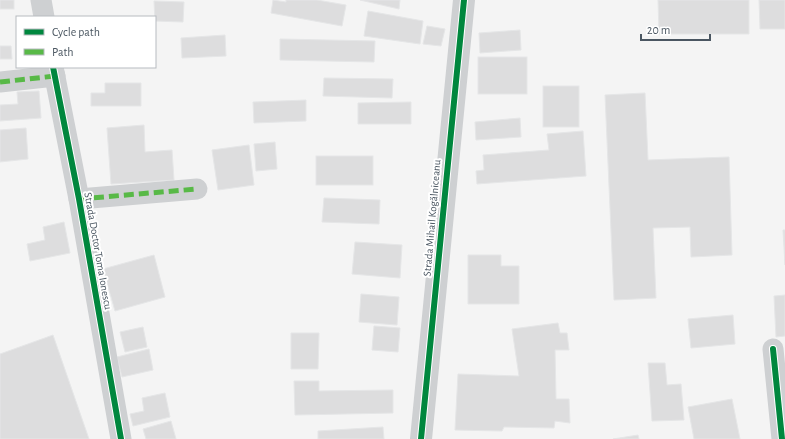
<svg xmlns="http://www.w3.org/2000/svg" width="785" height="439" font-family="'Alegreya Sans',sans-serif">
	<rect width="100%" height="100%" fill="#f4f4f4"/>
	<!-- building -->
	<g fill="#ddddde" stroke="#e5e6e7">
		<rect x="0" y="0" width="14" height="9"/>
		<polygon points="273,0 286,2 286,0 317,0 346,5 342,26 271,13"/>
		<polygon points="360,0 400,0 399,9"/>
		<polygon points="658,0 749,0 749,34 659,34"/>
		<polygon points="759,0 785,0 785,29 760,29"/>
		<polygon points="154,1 184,2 183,22 155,21"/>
		<polygon points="368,11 423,21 420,44 364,36"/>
		<polygon points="427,26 445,29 441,46 423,44"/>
		<polygon points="520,30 521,50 480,53 479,33"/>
		<polygon points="225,35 226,56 182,58 181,38"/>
		<polygon points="280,39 375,41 374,62 280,60"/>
		<polygon points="0,46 11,46 12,59 0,59"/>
		<rect x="478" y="57" width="49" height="37"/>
		<polygon points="324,78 393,79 392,98 323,96"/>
		<polygon points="105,83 141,83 141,106 91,106 91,93 105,93"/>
		<rect x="543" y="86" width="36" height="41"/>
		<polygon points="39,91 41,118 0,121 0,105 18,104 17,92"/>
		<polygon points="645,93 648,160 729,157 732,255 691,257 690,227 653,228 656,298 614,300 605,95"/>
		<polygon points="306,100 306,121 254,123 253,102"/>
		<polygon points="411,102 411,124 358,124 358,103"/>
		<polygon points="520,118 521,137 476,140 475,122"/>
		<polygon points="144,125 145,152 172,150 174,180 111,184 107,128"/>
		<polygon points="26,128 28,159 0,162 0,130"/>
		<polygon points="583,131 586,176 477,184 476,171 484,170 483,155 549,150 547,134"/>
		<polygon points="275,142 277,169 256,171 254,144"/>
		<polygon points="249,145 254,185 218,190 212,150"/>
		<rect x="316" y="156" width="57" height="29"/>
		<polygon points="324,198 380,200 379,224 322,222"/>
		<polygon points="64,222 70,253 30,261 27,244 45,240 43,227"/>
		<polygon points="783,230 785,230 785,265"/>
		<polygon points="355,242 402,245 400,278 352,274"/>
		<polygon points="154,255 165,297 115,311 103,269"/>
		<polygon points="468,255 501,255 501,266 519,266 519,304 468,304"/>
		<polygon points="361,294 399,297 397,325 359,322"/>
		<polygon points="785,295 785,336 776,337 774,296"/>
		<polygon points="733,315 735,344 691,348 688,319"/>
		<polygon points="558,323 560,333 567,333 569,350 555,350 556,399 569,399 570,423 555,421 554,428 504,427 502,431 455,430 458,374 519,376 512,329"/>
		<polygon points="374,326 400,328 398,352 372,350"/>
		<polygon points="143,327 147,347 125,352 120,332"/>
		<polygon points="291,333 319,333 318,369 291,369"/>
		<polygon points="53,335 89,439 0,439 0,354"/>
		<polygon points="149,349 153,370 122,377 117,357"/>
		<polygon points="648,363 665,363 667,385 681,384 684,420 652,421"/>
		<polygon points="294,381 319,381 319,391 393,390 393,413 295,415"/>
		<polygon points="165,393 170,417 133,426 130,414 144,411 142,398"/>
		<polygon points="732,399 740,439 694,439 688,407"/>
		<polygon points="171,421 176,439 146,439 143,429"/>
		<polygon points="383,427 384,439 318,439 318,431"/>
		<polygon points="638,435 639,439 613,439"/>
	</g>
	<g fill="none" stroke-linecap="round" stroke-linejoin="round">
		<!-- minor -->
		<g stroke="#ced0d2" stroke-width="21">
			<polyline points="41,0 44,17"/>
			<polyline points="53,67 79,199 121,439"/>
			<polyline points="0,82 55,76"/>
			<polyline points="79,199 197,189"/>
			<polyline points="773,349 782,439"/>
		</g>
		<!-- tertiary -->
		<polyline stroke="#ced0d2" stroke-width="22" points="421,439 464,0"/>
		<!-- quiet -->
		<g stroke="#58b947" stroke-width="5" stroke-dasharray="10 5" stroke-linecap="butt">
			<polyline points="0,82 55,76"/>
			<polyline points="79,199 197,189"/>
		</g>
		<!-- cycleway casing -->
		<g stroke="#fff" stroke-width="8">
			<g id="cycleway">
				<polyline points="53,67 79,199 121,439"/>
				<polyline points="773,349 782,439"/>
				<polyline points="421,439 464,0"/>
			</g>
		</g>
		<!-- cycleway -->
		<use href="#cycleway" stroke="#00873e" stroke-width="6"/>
	</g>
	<g text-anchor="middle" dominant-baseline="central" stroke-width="4" stroke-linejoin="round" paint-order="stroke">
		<!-- street labels -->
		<g font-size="11" fill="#4a5661" stroke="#fff">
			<text transform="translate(432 218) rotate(-85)">Strada Mihail Kogălniceanu</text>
			<text transform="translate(98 251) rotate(80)">Strada Doctor Toma Ionescu</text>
		</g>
	</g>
	<!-- legend -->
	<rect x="16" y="16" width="140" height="52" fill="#ffffff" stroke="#b7bbc0"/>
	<rect x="24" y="29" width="20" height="6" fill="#00873e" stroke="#b7bbc0"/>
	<text x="52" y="36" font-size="12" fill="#4a5661">Cycle path</text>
	<rect x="24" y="49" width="20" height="6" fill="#58b947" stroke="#b7bbc0"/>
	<text x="52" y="56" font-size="12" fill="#4a5661">Path</text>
	<!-- scale -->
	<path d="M641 34v6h69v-6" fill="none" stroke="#4a5661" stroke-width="2"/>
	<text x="647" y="34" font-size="12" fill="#4a5661" stroke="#ffffff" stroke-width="3" paint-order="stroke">20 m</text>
</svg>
